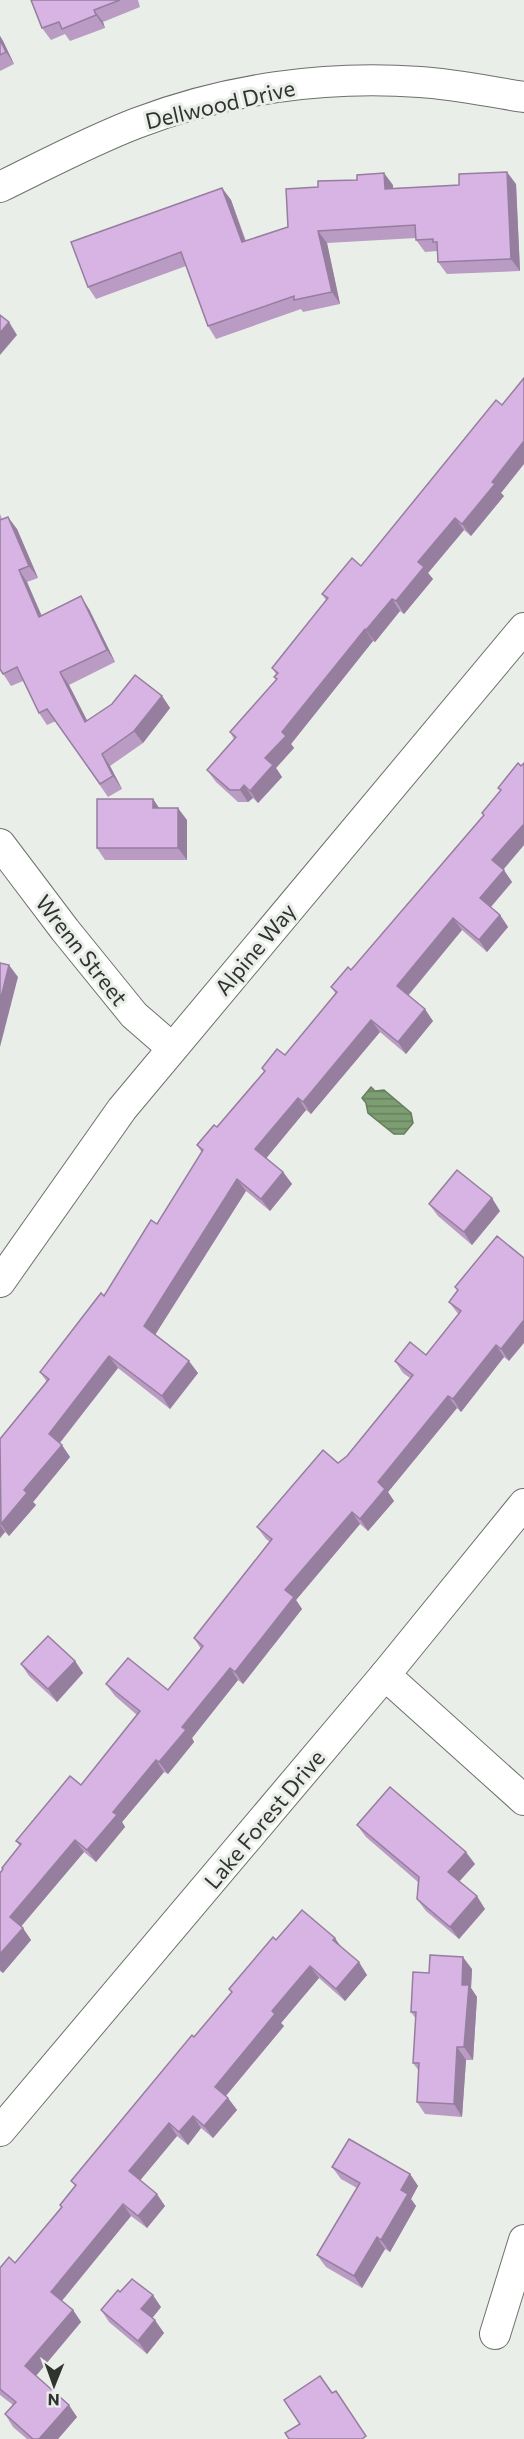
<svg xmlns="http://www.w3.org/2000/svg" width="524" height="2439" font-family="Commissioner,sans-serif">
	<defs>
		<pattern id="water-rules" width="6" height="5" patternUnits="userSpaceOnUse" patternTransform="scale(1.5)"><rect width="6" height="5" fill="#7c9e72"/><path d="M0 2.5h6" fill="none" stroke="#66815e"/></pattern>
	</defs>
	<rect width="100%" height="100%" fill="#eaeee8"/>
	<!-- water -->
	<polygon fill="url(#water-rules)" stroke="#667e5e" stroke-width="1.5" points="371,1087 375,1091 384,1090 411,1113 413,1123 404,1134 394,1134 368,1113 366,1103 362,1098"/>
	<g fill="none" stroke-linecap="round" stroke-linejoin="round">
		<!-- minor casing -->
		<g stroke="#6d716c" stroke-width="32">
			<g id="minor">
				<path d="M0 187C45 165 90 141 137 123 226 89 325 75 420 82 455 84 490 92 524 97"/>
				<polyline points="0,844 65,930 134,1015 172,1048"/>
				<polyline points="0,1282 122,1109 524,628"/>
				<polyline points="385,1675 524,1800"/>
				<polyline points="0,2131 385,1675 524,1504"/>
				<polyline points="495,2334 524,2240"/>
			</g>
		</g>
		<!-- minor -->
		<use href="#minor" stroke="#fff" stroke-width="30"/>
	</g>
	<!-- wall -->
	<g fill="#b99bc3">
		<polygon points="31,0 138,0 140,7 103,22 105,28 70,41 65,34 51,40 42,28"/>
		<polygon points="0,36 3,41 14,64 0,71"/>
		<polygon points="516,184 520,271 447,274 438,262 438,251 425,252 416,240 416,238 327,243 340,304 303,312 301,309 216,339 208,326 186,266 96,299 88,287 222,188 231,200 246,241 288,227 393,185 393,188"/>
		<polygon points="501,493 504,496 471,536 464,530 428,573 433,579 404,614 400,611 375,642 373,641 291,744 294,748 276,768 282,777 258,803 253,798 248,802 238,802 216,782 207,770 234,739 230,732 276,680 274,677 276,674 272,668 326,600 322,594 361,566"/>
		<polygon points="0,514 2,519 17,529 38,578 27,582 42,616 89,609 115,662 69,685 87,721 162,696 170,708 143,743 110,766 122,789 108,797 56,721 47,725 39,713 23,681 11,686 0,669"/>
		<polygon points="518,763 524,845 503,870 512,882 491,907 500,915 508,927 487,952 462,930 408,996 433,1021 406,1054 380,1032 311,1114 306,1110 266,1158 283,1172 292,1184 270,1211 246,1191 155,1335 198,1373 170,1409 118,1368 60,1443 70,1457 33,1502 36,1505 9,1536 5,1532 0,1538 0,1439 47,1382 40,1372 104,1296 157,1224 202,1153 197,1145 217,1127 264,1072 262,1068 285,1055 336,994 331,987 351,970 484,815 501,791 498,788"/>
		<polygon points="153,799 159,808 187,820 187,860 105,860 97,848"/>
		<polygon points="429,1204 500,1211 472,1245 438,1216"/>
		<polygon points="497,1236 509,1361 504,1357 461,1412 457,1408 388,1492 394,1501 368,1531 360,1524 296,1600 302,1609 243,1684 238,1680 192,1738 194,1742 168,1774 164,1772 122,1822 125,1827 96,1862 84,1852 21,1926 31,1940 3,1973 0,1971 0,1873 20,1846 16,1841 81,1785 137,1715 115,1696 106,1684 168,1690 201,1649 194,1638 270,1542 266,1539 257,1527 347,1456 410,1378 403,1373 395,1361 426,1355 459,1315 449,1302 458,1291 455,1287"/>
		<polygon points="75,1661 83,1673 57,1702 29,1676 21,1664"/>
		<polygon points="357,1825 475,1864 459,1881 485,1909 459,1939 426,1911 417,1899 418,1882 366,1837"/>
		<polygon points="276,1940 343,1949 367,1975 345,2001 319,1978 281,2023 284,2026 226,2096 237,2110 213,2138 201,2128 188,2145 177,2136 140,2180 165,2206 147,2228 131,2216 62,2301 73,2310 81,2322 36,2376 77,2417 58,2439 27,2439 13,2427 5,2414 13,2405 0,2395 0,2268 15,2263 61,2207 60,2205 75,2186 71,2181 232,1993 229,1989"/>
		<polygon points="472,1969 471,1988 477,1997 473,2060 466,2060 462,2117 425,2114 417,2102 419,2071 413,2063 416,2019 411,2012 429,1973"/>
		<polygon points="332,2167 410,2174 418,2186 411,2199 416,2206 390,2252 385,2249 362,2288 326,2267 317,2255 357,2188 341,2179"/>
		<polygon points="120,2292 161,2307 152,2318 164,2333 147,2354 109,2322 101,2310"/>
	</g>
	<!-- shaded-wall -->
	<g fill="#967e9f">
		<polygon points="94,10 103,22 105,28 96,15"/>
		<polygon points="0,36 3,41 14,64 6,52 0,40"/>
		<polygon points="507,172 516,184 520,271 511,259"/>
		<polygon points="384,173 393,185 393,201 385,189"/>
		<polygon points="222,188 231,200 250,255 242,242"/>
		<polygon points="318,231 327,243 340,304 332,292"/>
		<polygon points="9,322 17,335 0,355 0,333"/>
		<polygon points="524,441 524,464 501,493 504,496 471,536 462,524 492,482"/>
		<polygon points="8,517 17,529 38,578 29,566"/>
		<polygon points="455,518 464,530 428,573 433,579 404,614 396,601 418,562"/>
		<polygon points="19,570 27,582 47,629 39,617"/>
		<polygon points="81,596 89,609 115,662 107,650"/>
		<polygon points="392,599 400,611 375,642 366,630"/>
		<polygon points="365,629 373,641 291,744 294,748 276,768 282,777 258,803 250,791 265,758 282,732"/>
		<polygon points="60,672 69,685 94,734 85,722"/>
		<polygon points="162,696 170,708 143,743 134,731"/>
		<polygon points="102,754 110,766 122,789 113,776"/>
		<polygon points="244,785 253,798 248,802 240,790"/>
		<polygon points="153,799 161,811 153,808"/>
		<polygon points="178,808 187,820 187,860 178,848"/>
		<polygon points="524,823 524,845 501,872 492,860"/>
		<polygon points="504,870 512,882 488,910 480,898"/>
		<polygon points="500,915 508,927 487,952 479,940"/>
		<polygon points="453,918 462,930 405,999 397,986"/>
		<polygon points="9,965 18,977 0,1047 0,1001"/>
		<polygon points="425,1009 433,1021 406,1054 398,1042"/>
		<polygon points="371,1020 380,1032 311,1114 303,1102"/>
		<polygon points="298,1098 306,1110 264,1161 255,1149"/>
		<polygon points="283,1172 292,1184 270,1211 261,1199"/>
		<polygon points="237,1179 246,1191 153,1338 144,1326"/>
		<polygon points="492,1198 500,1211 472,1245 464,1232"/>
		<polygon points="524,1320 524,1343 509,1361 501,1349"/>
		<polygon points="496,1345 504,1357 461,1412 453,1399"/>
		<polygon points="109,1356 118,1368 57,1446 49,1434"/>
		<polygon points="189,1361 198,1373 170,1409 162,1396"/>
		<polygon points="448,1396 457,1408 388,1492 394,1501 368,1531 360,1519 378,1482"/>
		<polygon points="62,1445 70,1457 33,1502 36,1505 9,1536 1,1524 24,1490"/>
		<polygon points="352,1512 360,1524 296,1600 302,1609 243,1684 235,1672 285,1590"/>
		<polygon points="0,1525 5,1532 0,1538"/>
		<polygon points="75,1661 83,1673 57,1702 48,1689"/>
		<polygon points="230,1668 238,1680 192,1738 194,1742 168,1774 159,1762 182,1727"/>
		<polygon points="156,1760 164,1772 122,1822 125,1827 96,1862 87,1850 113,1812"/>
		<polygon points="75,1840 84,1852 19,1929 10,1917"/>
		<polygon points="466,1852 475,1864 457,1884 448,1872"/>
		<polygon points="477,1896 485,1909 459,1939 450,1927"/>
		<polygon points="23,1928 31,1940 3,1973 0,1970 0,1954"/>
		<polygon points="335,1938 343,1950 333,1940"/>
		<polygon points="463,1957 472,1969 471,1988 477,1997 473,2060 464,2047 462,1985"/>
		<polygon points="359,1962 367,1975 345,2001 336,1989"/>
		<polygon points="310,1966 319,1978 281,2023 284,2026 223,2099 215,2087 272,2011"/>
		<polygon points="457,2047 466,2060 462,2117 454,2104"/>
		<polygon points="228,2098 237,2110 213,2138 204,2126"/>
		<polygon points="193,2116 201,2128 188,2145 179,2132"/>
		<polygon points="169,2123 177,2136 138,2183 129,2171"/>
		<polygon points="410,2174 418,2186 411,2199 416,2206 390,2252 381,2240 401,2190"/>
		<polygon points="157,2194 165,2206 147,2228 138,2216"/>
		<polygon points="123,2204 131,2216 59,2304 51,2292"/>
		<polygon points="377,2237 385,2249 362,2288 354,2276"/>
		<polygon points="153,2295 161,2307 150,2321 141,2309"/>
		<polygon points="73,2310 81,2322 34,2378 25,2366"/>
		<polygon points="155,2320 164,2333 147,2354 138,2341"/>
		<polygon points="69,2405 77,2417 58,2439 39,2439"/>
	</g>
	<!-- building -->
	<g fill="#d7b4e3" stroke="#967e9f" stroke-width="1.5">
		<polygon points="31,0 120,0 94,10 96,15 62,29 59,22 42,28"/>
		<polygon points="0,40 6,52 0,55"/>
		<polygon points="507,172 511,259 438,262 437,242 433,242 433,239 416,240 415,225 318,231 332,292 294,300 294,296 208,326 181,252 88,287 71,242 222,188 242,242 288,227 286,189 318,187 318,181 357,180 357,175 384,173 385,189 459,185 459,174"/>
		<polygon points="0,315 9,322 0,333"/>
		<polygon points="524,378 524,441 492,482 495,484 462,524 455,518 418,562 424,567 396,601 392,599 366,630 365,629 282,732 286,736 265,758 273,765 250,791 244,785 240,790 230,790 207,770 236,737 230,732 277,679 274,677 278,673 272,668 328,598 322,594 352,558 361,566 496,400 502,405"/>
		<polygon points="8,517 29,566 19,570 39,617 81,596 107,650 60,672 85,722 112,704 135,675 162,696 134,731 102,754 113,776 100,784 47,709 39,713 17,667 3,674 0,669 0,520"/>
		<polygon points="518,763 521,766 524,763 524,824 492,860 504,870 480,898 500,915 479,940 453,918 397,986 425,1009 398,1042 371,1020 303,1102 298,1098 255,1149 283,1172 261,1199 237,1179 144,1326 189,1361 162,1396 109,1356 49,1434 62,1445 24,1490 27,1493 1,1524 0,1439 49,1379 40,1372 101,1293 104,1296 151,1220 157,1224 203,1150 197,1145 214,1125 217,1127 265,1071 262,1068 277,1049 285,1055 337,992 331,987 348,967 351,970 484,815 482,813 501,790 498,788"/>
		<polygon points="97,799 153,799 153,808 178,808 178,848 97,848"/>
		<polygon points="0,963 9,965 0,1001"/>
		<polygon points="457,1170 492,1198 464,1232 429,1204"/>
		<polygon points="497,1236 524,1258 524,1320 501,1349 496,1345 453,1399 448,1396 378,1482 385,1489 360,1519 352,1512 285,1590 294,1597 235,1672 230,1668 182,1727 186,1730 159,1762 156,1760 113,1812 117,1815 87,1850 75,1840 10,1917 23,1928 0,1954 0,1873 3,1869 2,1868 21,1844 16,1841 70,1776 81,1785 140,1711 106,1684 128,1658 168,1690 203,1646 194,1638 272,1539 257,1527 323,1450 338,1463 347,1456 413,1375 395,1361 410,1342 426,1355 461,1311 449,1302 458,1290 455,1287"/>
		<polygon points="48,1636 75,1661 48,1689 21,1664"/>
		<polygon points="390,1787 466,1852 448,1872 477,1896 450,1927 417,1899 419,1877 357,1825"/>
		<polygon points="302,1910 335,1938 333,1940 359,1962 336,1989 310,1966 272,2011 275,2014 215,2087 228,2098 204,2126 193,2116 179,2132 169,2123 129,2171 157,2194 138,2216 123,2204 51,2292 73,2310 25,2366 69,2405 39,2439 33,2439 5,2414 16,2402 0,2389 0,2268 9,2257 15,2263 62,2207 60,2205 76,2185 71,2181 192,2035 194,2037 232,1992 229,1989 273,1937 276,1940"/>
		<polygon points="430,1955 463,1957 462,1985 469,1985 464,2047 457,2047 454,2104 417,2102 419,2063 413,2063 416,2012 411,2012 413,1972 429,1973"/>
		<polygon points="349,2139 410,2174 401,2190 408,2194 381,2240 377,2237 354,2276 317,2255 360,2183 332,2167"/>
		<polygon points="132,2279 153,2295 141,2309 155,2320 138,2341 101,2310 118,2290 120,2292"/>
		<polygon points="320,2376 332,2393 336,2391 366,2436 362,2439 289,2439 285,2433 300,2424 284,2400"/>
	</g>
	<g text-anchor="middle" dominant-baseline="central" stroke-width="6" stroke-linejoin="round" paint-order="stroke">
		<!-- street labels -->
		<g font-size="22" fill="#313331" stroke="#eaeee8">
			<text transform="translate(220 104) rotate(-13)">Dellwood Drive</text>
			<text transform="translate(255 949) rotate(-50)">Alpine Way</text>
			<text transform="translate(82 950) rotate(52)">Wrenn Street</text>
			<text transform="translate(264 1819) rotate(-50)">Lake Forest Drive</text>
		</g>
	</g>
	<!-- north arrow -->
	<g transform="translate(54 2385) rotate(181)" stroke="#eaeee8" stroke-width="4.5" paint-order="stroke">
	<path d="M0-4.5L10 22L0 15L-10 22Z" fill="#313331"/>
	<text y="-9" font-size="16" font-weight="bold" text-anchor="middle" fill="#313331">N</text>
	</g>
</svg>
